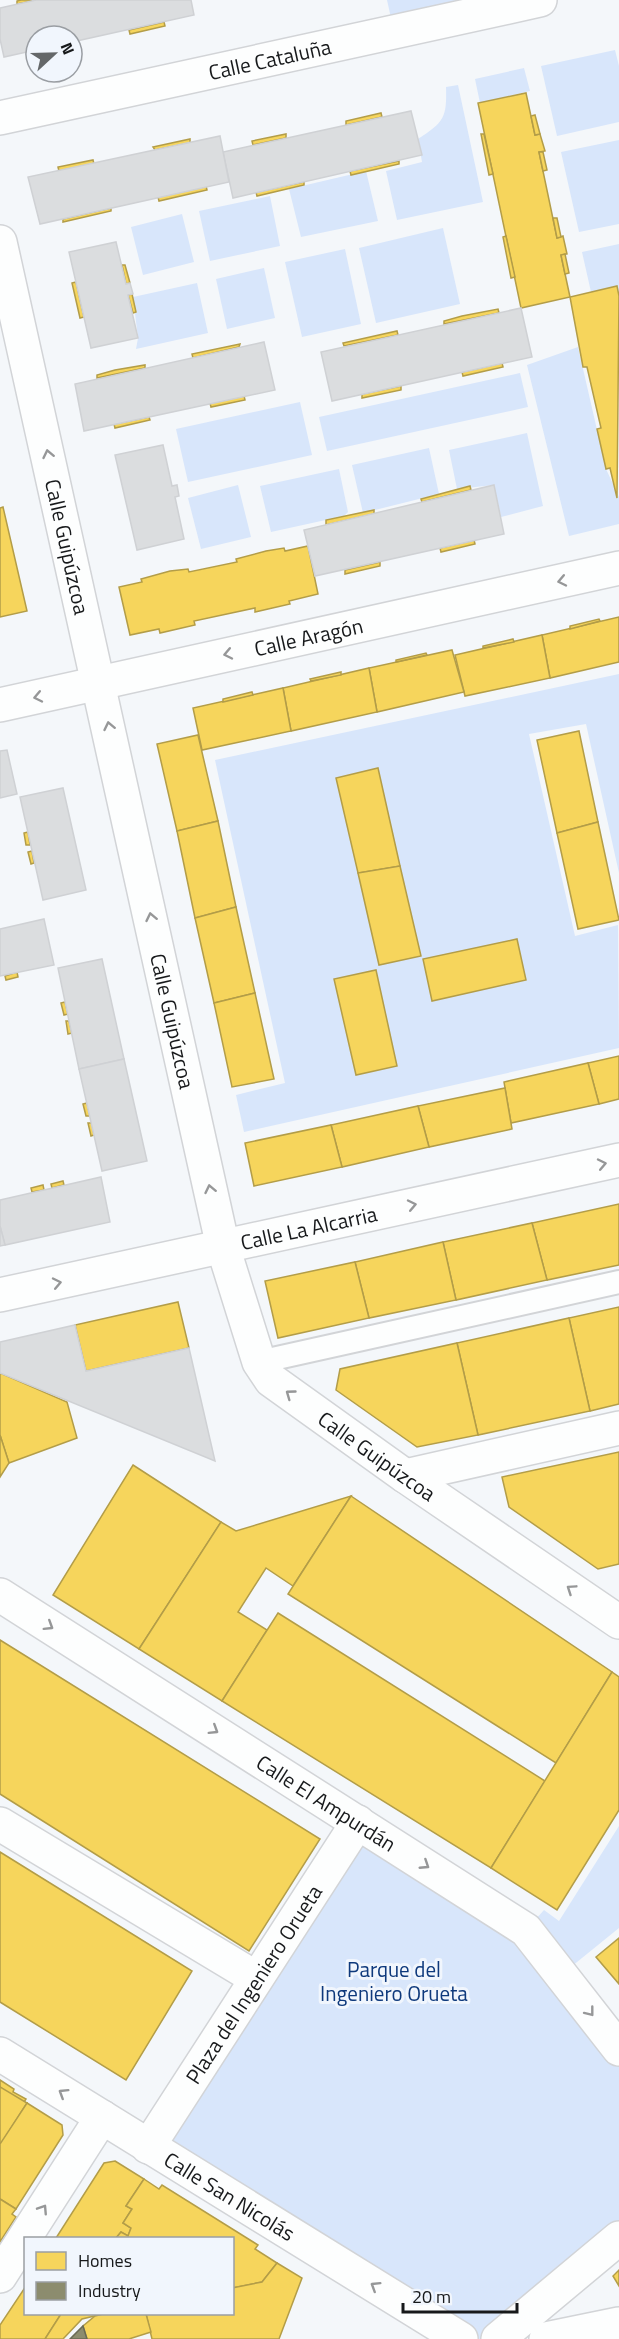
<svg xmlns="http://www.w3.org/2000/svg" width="619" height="2339" font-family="'Titillium Web',sans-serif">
	<rect width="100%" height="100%" fill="#f4f7fa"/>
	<!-- green -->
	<g fill="#d8e6fb">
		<polygon points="387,0 541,0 394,32"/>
		<polygon points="615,50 619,66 619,122 557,136 541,66"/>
		<polygon points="524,68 530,91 480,103 475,79"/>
		<path d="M458 85 483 202 397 220 386 171 422 162 418 139C444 122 447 118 446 87Z"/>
		<polygon points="619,140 619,224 579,232 561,152"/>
		<polygon points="366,171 378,221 301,237 289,189"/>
		<polygon points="270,196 280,246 210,261 199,211"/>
		<polygon points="182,214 194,262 143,275 131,227"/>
		<polygon points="443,228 460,304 376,323 359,248"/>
		<polygon points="619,244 619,296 616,286 591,292 582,252"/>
		<polygon points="345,249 361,324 302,337 285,262"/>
		<polygon points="264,268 275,318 227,329 216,279"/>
		<polygon points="197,283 208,333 136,349 138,338 133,297"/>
		<polygon points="578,347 606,469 619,497 619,524 569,536 527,365"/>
		<polygon points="520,373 528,407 327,451 319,417"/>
		<polygon points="300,402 312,455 188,482 176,429"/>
		<polygon points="527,433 543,506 501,517 494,485 457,489 449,450"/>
		<polygon points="429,448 439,494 363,513 352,465"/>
		<polygon points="339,469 348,512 344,516 271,532 260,486"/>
		<polygon points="238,485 251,537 201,549 188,498"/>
		<polygon points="619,674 619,873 586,724 529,734 575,936 618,925 619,1048 244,1132 236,1095 285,1083 215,760"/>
		<polygon points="358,1822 526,1930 544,1910 559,1921 619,1826 619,1928 561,1975 619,2049 619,2238 498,2339 461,2339 148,2147"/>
	</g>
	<!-- homes -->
	<g fill="#f6d55c" stroke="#b39d48" stroke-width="1.5">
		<polygon points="21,0 37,0 17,4 17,1"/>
		<polygon points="164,22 165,26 130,34 129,30"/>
		<polygon points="526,93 535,135 540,134 545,151 539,152 557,238 563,236 567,254 561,255 570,297 521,308 478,103"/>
		<polygon points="381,113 382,117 346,125 346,121"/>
		<polygon points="535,115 540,134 535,135 531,116"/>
		<polygon points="286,134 286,138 253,145 252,141"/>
		<polygon points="481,134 484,134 493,174 489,175"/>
		<polygon points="190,139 190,143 155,150 153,147"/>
		<polygon points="539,152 543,152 547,170 543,171"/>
		<polygon points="93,160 94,164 59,171 58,167"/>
		<polygon points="399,161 399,164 351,175 350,171"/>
		<polygon points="304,182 304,185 257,196 256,192"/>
		<polygon points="206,186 207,190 159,201 158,197"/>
		<polygon points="111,208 111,211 63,222 63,219"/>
		<polygon points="553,218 557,218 561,237 557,238"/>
		<polygon points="506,236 515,277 511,278 503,237"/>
		<polygon points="565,254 569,273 565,274 561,255"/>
		<polygon points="122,265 125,265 130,283 126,284"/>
		<polygon points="76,282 84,317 80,318 72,283"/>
		<polygon points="617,286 619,296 617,498 610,468 606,469 597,429 601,428 587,367 583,367 570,297"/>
		<polygon points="132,294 136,312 133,313 128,295"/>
		<polygon points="498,309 499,313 444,324 444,321 462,316"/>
		<polygon points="397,331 398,335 344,346 343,343"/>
		<polygon points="240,344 239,347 193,358 192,354"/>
		<polygon points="502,363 503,367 463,376 462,372"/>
		<polygon points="145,365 145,368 97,378 97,375 115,370"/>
		<polygon points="401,386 401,390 362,398 362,394"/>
		<polygon points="244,396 245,400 211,407 210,403"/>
		<polygon points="149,417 150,420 115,428 114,424"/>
		<polygon points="470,486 471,490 422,502 421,499"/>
		<polygon points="3,507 27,611 0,617 0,508"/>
		<polygon points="374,510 374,514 326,525 326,520"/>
		<polygon points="474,540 475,544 441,552 440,548"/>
		<polygon points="308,546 318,594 289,601 290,604 255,612 255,608 194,621 195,625 160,633 159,629 130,635 119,587 142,582 141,579 170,571 188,569 189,572 237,562 236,559 266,551 284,548 285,551"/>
		<polygon points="380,562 380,566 345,574 345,570"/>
		<polygon points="619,617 619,662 550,678 542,635"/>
		<polygon points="599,619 600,621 570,629 570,626"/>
		<polygon points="542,635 550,678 465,696 455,655"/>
		<polygon points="513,639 514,642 483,648 483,646"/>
		<polygon points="452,650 464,692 377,712 369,668"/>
		<polygon points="426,653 427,655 396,662 396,660"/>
		<polygon points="369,668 377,712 291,731 283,688"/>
		<polygon points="341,672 341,675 311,681 310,679"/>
		<polygon points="283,688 291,731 202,750 193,708"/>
		<polygon points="252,692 253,695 223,702 223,699"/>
		<polygon points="579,731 598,822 557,833 537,740"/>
		<polygon points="198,735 218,821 177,831 157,744"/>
		<polygon points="378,768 400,866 358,873 336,778"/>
		<polygon points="218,821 236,907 195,918 177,831"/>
		<polygon points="598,822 619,920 578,929 557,833"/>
		<polygon points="28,832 30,845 26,845 24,833"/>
		<polygon points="32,851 34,863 31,864 28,852"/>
		<polygon points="400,866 421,956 379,965 358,873"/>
		<polygon points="236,907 255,993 214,1003 195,918"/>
		<polygon points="517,939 526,980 432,1001 423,959"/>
		<polygon points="376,970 397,1066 356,1075 334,979"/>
		<polygon points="17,972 18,977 6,980 5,976"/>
		<polygon points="255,993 274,1079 232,1087 214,1003"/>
		<polygon points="65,1002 68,1014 64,1015 61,1003"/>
		<polygon points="66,1021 69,1021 72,1033 68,1034"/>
		<polygon points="619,1056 619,1099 599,1104 588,1063"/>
		<polygon points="588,1063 599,1104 511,1123 504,1082"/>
		<polygon points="505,1088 512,1129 429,1147 418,1106"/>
		<polygon points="87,1103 90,1116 86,1116 83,1104"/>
		<polygon points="418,1106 429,1147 342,1167 331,1125"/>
		<polygon points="88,1123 92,1123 94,1135 91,1136"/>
		<polygon points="331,1125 342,1167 254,1186 245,1143"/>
		<polygon points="63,1181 64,1185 52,1188 51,1184"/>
		<polygon points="43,1185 44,1190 32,1192 31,1188"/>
		<polygon points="619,1204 619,1265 547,1280 532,1223"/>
		<polygon points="532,1223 547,1280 456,1300 443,1242"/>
		<polygon points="443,1242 456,1300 369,1318 355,1262"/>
		<polygon points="355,1262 369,1318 278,1338 265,1281"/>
		<polygon points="178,1302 189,1348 86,1371 75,1325"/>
		<polygon points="619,1307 619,1404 590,1411 569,1318"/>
		<polygon points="569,1318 590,1411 478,1435 457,1343"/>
		<polygon points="457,1343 478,1435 417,1447 336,1390 340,1369"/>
		<polygon points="0,1373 67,1402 77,1438 9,1463 0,1435"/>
		<polygon points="0,1435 9,1463 0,1477"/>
		<polygon points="619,1452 619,1564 598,1569 509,1507 502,1477"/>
		<polygon points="133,1465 221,1522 139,1649 53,1595"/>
		<polygon points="351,1496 293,1586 266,1568 238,1612 267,1630 222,1701 139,1649 221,1522 236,1531"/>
		<polygon points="351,1496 612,1672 556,1763 288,1594"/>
		<polygon points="278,1613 545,1781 491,1868 222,1701"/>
		<polygon points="0,1640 320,1839 249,1951 0,1794"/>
		<polygon points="612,1672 619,1677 619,1810 557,1910 491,1868"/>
		<polygon points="0,1852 192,1971 126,2080 0,2002"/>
		<polygon points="619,1938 619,1984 596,1957"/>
		<polygon points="0,2080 14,2089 13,2092 26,2099 24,2102 27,2103 1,2144"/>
		<polygon points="0,2087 27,2103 1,2144 0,2144"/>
		<polygon points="27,2103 62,2125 63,2135 16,2209 0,2199 0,2144"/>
		<polygon points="115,2161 144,2179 126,2206 132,2209 123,2223 131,2228 128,2236 121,2232 116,2238 56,2238 104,2163"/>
		<polygon points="144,2179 159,2189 162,2185 258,2245 255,2249 277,2263 262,2282 232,2288 232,2238 116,2238 121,2232 128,2236 131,2228 123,2223 132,2209 126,2206"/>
		<polygon points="0,2199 16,2209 12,2214 16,2217 0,2242"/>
		<polygon points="277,2263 302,2278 279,2339 152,2339 146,2314 232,2314 232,2288 262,2282"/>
		<polygon points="619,2270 619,2286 613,2276"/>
		<polygon points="26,2286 26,2314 61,2314 45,2339 0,2339 0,2325"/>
		<polygon points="61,2314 103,2314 82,2319 63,2339 45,2339"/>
		<polygon points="103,2314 146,2314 151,2332 129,2339 87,2339 83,2326 95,2316"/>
	</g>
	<!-- industry -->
	<polygon fill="#8c8c6e" stroke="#696a55" stroke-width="1.5" points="83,2326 87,2339 70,2339"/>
	<!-- building -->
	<g fill="#dbdddf" stroke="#cfd1d4" stroke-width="1.5">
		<polygon points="36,0 191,0 194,15 72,42 72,36 36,36 36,50 4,57 0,39 0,8"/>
		<polygon points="411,111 422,155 233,198 223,152"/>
		<polygon points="220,136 229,182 40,224 28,177"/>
		<polygon points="116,242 126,284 130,283 133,294 128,295 138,338 91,348 69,252"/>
		<polygon points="521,308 532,357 332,401 321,352"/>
		<polygon points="264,342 275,390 84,431 75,384"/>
		<polygon points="163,445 172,486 177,485 179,496 175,497 184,539 137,550 115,455"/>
		<polygon points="494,485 504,534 315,576 304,530"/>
		<polygon points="7,750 17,794 0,798 0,751"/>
		<polygon points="63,788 86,890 43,900 20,797"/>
		<polygon points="44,919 54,965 0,976 0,929"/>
		<polygon points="102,959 124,1059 79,1069 58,968"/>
		<polygon points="124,1059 147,1161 102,1171 79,1069"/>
		<polygon points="101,1177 110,1222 5,1245 0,1226 0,1200"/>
		<polygon points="0,1226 5,1245 0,1246"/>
		<polygon points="75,1325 86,1371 189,1348 215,1461 0,1373 0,1342"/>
	</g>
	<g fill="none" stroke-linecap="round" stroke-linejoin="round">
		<!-- lane casing -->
		<g stroke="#d2d4d7" stroke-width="26">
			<polyline id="lane" points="259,1362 619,1282"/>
		</g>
		<!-- street casing -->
		<g stroke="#d2d4d7" stroke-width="36">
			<g id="street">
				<path id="s1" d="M0 118 540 0"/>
				<path id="s2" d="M0 242 223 1247 259 1362 271 1380 405 1476 619 1622"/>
				<path id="s3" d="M0 705 619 568"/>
				<path id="s4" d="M0 1295 619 1160"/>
				<polyline points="405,1476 619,1428"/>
				<path id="s5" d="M0 1595 526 1930 619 2049"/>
				<polyline points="0,1824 256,1978"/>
				<path id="s6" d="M0 2054 461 2339"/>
				<path id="s7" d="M148 2147 358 1822"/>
				<polyline points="0,2276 102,2117"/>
				<polyline points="498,2339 619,2238"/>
			</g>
		</g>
		<!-- secondary casing -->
		<g stroke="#d2d4d7" stroke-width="36">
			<polyline id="secondary" points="546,2339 619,2324"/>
		</g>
		<!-- lane -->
		<use href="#lane" stroke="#fdfefe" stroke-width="22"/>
		<!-- street -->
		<use href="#street" stroke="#fdfefe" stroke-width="33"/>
		<!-- secondary -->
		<use href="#secondary" stroke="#fdfefe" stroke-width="33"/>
	</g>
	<!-- one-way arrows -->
	<defs><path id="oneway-chevron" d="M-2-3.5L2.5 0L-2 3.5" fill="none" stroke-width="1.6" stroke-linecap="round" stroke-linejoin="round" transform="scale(1.5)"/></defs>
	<g stroke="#969798">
		<use href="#oneway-chevron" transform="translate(48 454) rotate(-102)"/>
		<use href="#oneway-chevron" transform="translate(562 581) rotate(168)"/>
		<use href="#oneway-chevron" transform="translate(228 654) rotate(168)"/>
		<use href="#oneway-chevron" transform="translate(38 697) rotate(168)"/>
		<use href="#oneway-chevron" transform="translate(109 726) rotate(-102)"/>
		<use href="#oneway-chevron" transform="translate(151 917) rotate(-102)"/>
		<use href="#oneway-chevron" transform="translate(602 1164) rotate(-12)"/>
		<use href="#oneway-chevron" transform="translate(210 1189) rotate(-102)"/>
		<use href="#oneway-chevron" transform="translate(412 1205) rotate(-12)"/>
		<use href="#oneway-chevron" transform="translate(57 1283) rotate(-12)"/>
		<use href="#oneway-chevron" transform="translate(290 1394) rotate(-144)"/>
		<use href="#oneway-chevron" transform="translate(571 1589) rotate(-146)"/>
		<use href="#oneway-chevron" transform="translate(49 1626) rotate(32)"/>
		<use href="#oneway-chevron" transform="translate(214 1730) rotate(32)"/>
		<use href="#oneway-chevron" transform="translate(425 1865) rotate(33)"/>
		<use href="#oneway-chevron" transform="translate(590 2012) rotate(52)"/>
		<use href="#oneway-chevron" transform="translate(63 2093) rotate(-148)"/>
		<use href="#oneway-chevron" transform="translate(43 2209) rotate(-57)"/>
		<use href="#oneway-chevron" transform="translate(375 2286) rotate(-148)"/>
	</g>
	<g text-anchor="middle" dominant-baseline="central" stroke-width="6" stroke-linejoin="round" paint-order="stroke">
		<!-- street labels -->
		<g font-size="21" fill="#17191b" stroke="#f1f6fd">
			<text stroke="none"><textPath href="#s1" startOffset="276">Calle Cataluña</textPath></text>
			<text stroke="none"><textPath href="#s2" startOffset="312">Calle Guipúzcoa</textPath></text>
			<text stroke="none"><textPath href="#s3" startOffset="316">Calle Aragón</textPath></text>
			<text stroke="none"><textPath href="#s2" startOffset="798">Calle Guipúzcoa</textPath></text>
			<text stroke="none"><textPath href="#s4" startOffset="316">Calle La Alcarria</textPath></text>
			<text stroke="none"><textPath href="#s2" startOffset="1302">Calle Guipúzcoa</textPath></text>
			<text stroke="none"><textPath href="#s5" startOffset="387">Calle El Ampurdán</textPath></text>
			<text stroke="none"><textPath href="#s7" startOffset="194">Plaza del Ingeniero Orueta</textPath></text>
			<text stroke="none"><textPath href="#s6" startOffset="270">Calle San Nicolás</textPath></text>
		</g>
		<!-- park labels -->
		<g font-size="21" fill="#0e397c" stroke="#f1f6fd">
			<text x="394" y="1969">Parque del<tspan x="394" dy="24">Ingeniero Orueta</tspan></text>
		</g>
	</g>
	<!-- legend -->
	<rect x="24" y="2237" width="210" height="78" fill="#f1f6fd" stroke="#9a9ea3" stroke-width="1.5"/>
	<rect x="36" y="2252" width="30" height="18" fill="#f6d55c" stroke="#9a9ea3" stroke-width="1.5"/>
	<text x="78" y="2267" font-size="18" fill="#17191b">Homes</text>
	<rect x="36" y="2282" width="30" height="18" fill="#8c8c6e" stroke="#9a9ea3" stroke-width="1.5"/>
	<text x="78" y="2297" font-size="18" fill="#17191b">Industry</text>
	<!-- north arrow -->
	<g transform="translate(54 54) rotate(68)"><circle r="28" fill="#f1f6fd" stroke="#9a9ea3" stroke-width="1.5"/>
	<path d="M0-4.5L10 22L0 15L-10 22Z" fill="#646769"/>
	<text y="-9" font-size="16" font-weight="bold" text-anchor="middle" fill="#17191b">N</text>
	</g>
	<!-- scale -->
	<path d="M403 2303v9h114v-9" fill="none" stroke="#17191b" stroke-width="3"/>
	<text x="412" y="2303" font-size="18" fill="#17191b" stroke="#f1f6fd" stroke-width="4.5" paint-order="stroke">20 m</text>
</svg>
